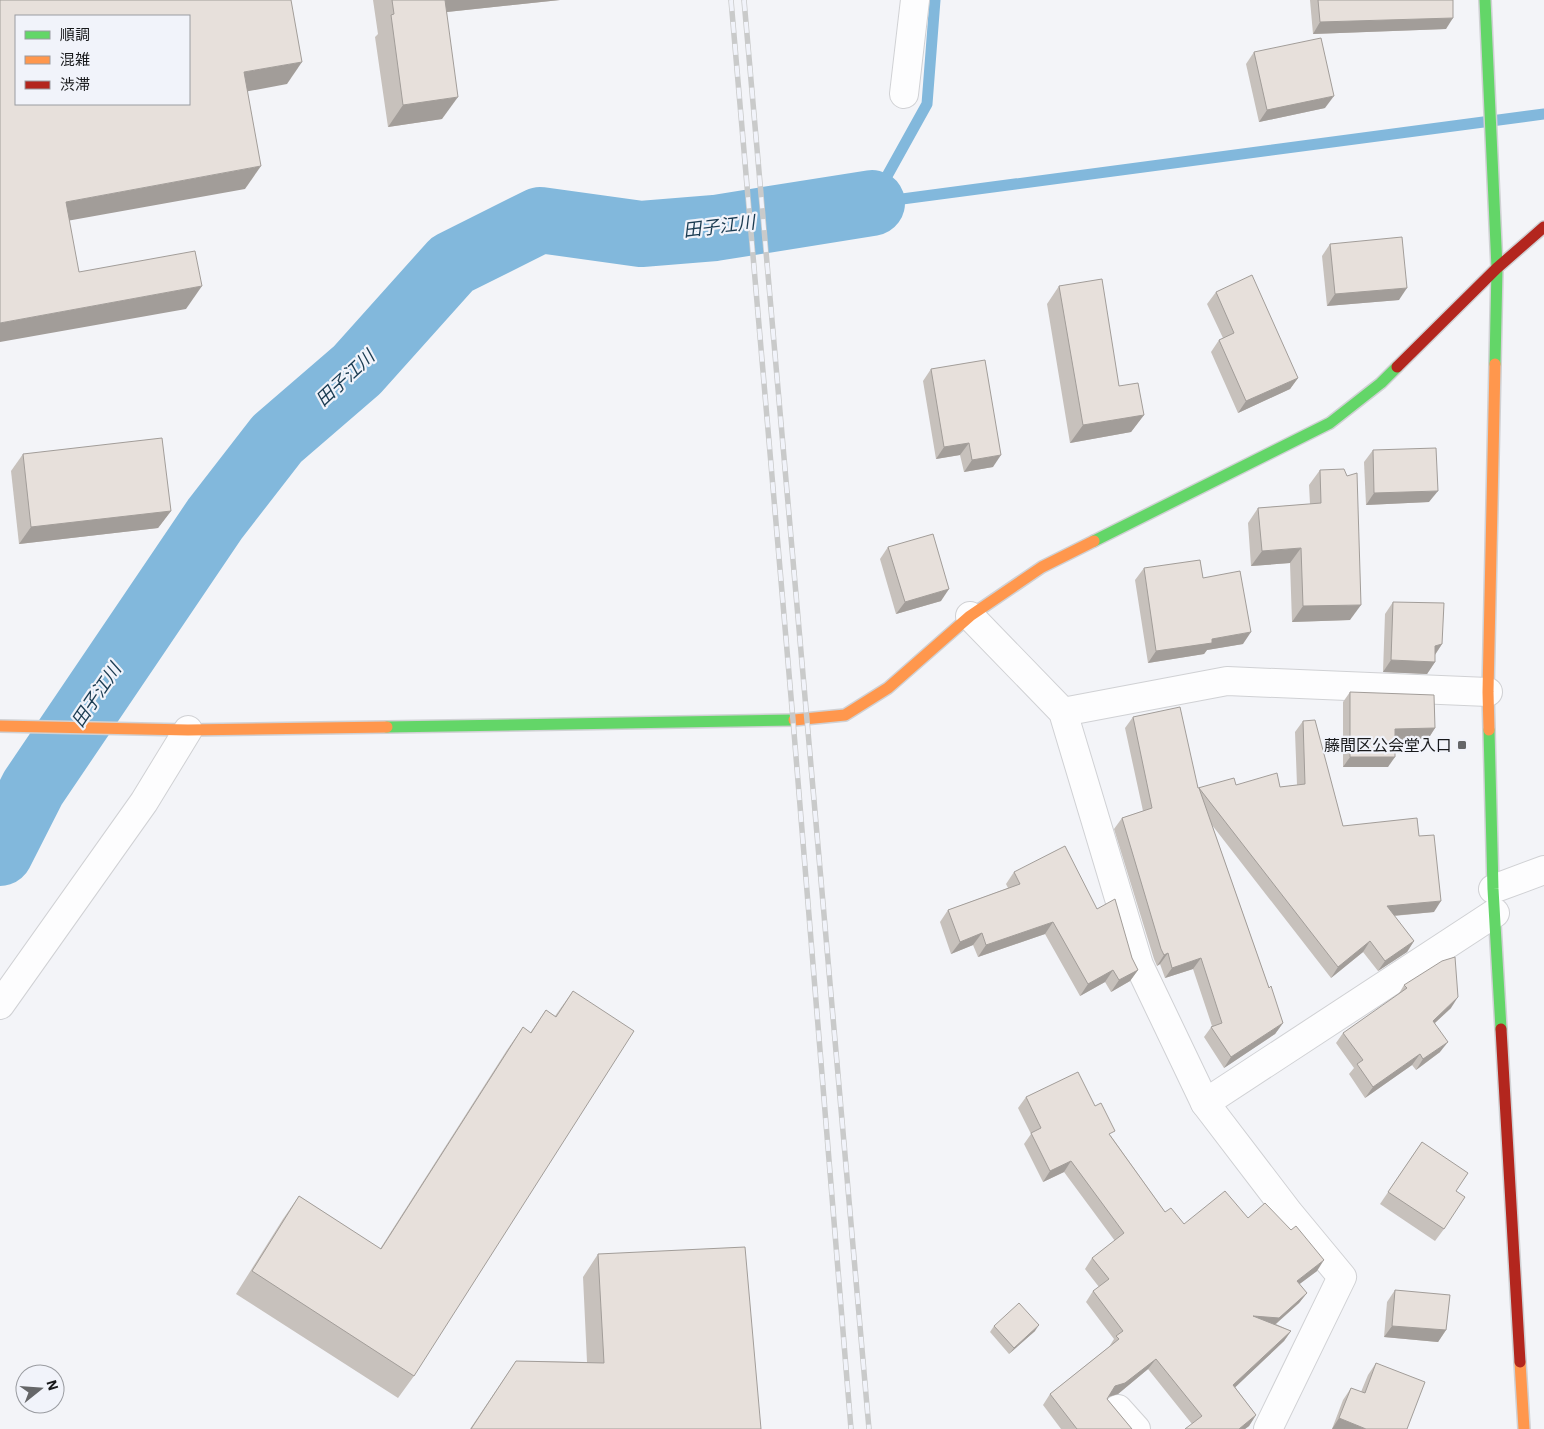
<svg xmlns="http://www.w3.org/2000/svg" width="1544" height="1429" font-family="'IBM Plex Sans','Noto Sans JP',sans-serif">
	<rect width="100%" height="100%" fill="#f3f4f8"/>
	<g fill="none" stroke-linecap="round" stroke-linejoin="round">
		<!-- stream -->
		<g stroke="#82b8dc" stroke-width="11">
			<polyline points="872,203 1544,114"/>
			<polyline points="872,203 927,104 935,0"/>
		</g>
		<!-- river -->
		<polyline stroke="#82b8dc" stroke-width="66" points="0,853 33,788 215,519 277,439 357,370 452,264 540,220 641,234 715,228 872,203"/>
		<!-- street casing -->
		<g stroke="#d0d1d4" stroke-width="30">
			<g id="street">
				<polyline points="904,94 915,0"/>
				<polyline points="970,616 1063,712 1139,965 1205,1103 1289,1213 1342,1277 1268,1429"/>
				<polyline points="1063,712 1227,681 1488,692"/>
				<polyline points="1493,889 1544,870"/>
				<polyline points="0,1005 144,802 188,730"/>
				<polyline points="1205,1103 1495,913"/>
				<polyline points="1118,1409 1136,1429"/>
			</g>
		</g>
		<!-- fast casing -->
		<g stroke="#d0d1d4" stroke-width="14">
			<g id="fast">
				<polyline points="1485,0 1497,268 1495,364"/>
				<polyline points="1094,541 1330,423 1381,383 1397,367"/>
				<polyline points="387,727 794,720"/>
				<polyline points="1489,730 1493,889 1501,1029"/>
			</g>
		</g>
		<!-- slow casing -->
		<g stroke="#d0d1d4" stroke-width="14">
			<g id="slow">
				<polyline points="794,720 845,715 888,688 970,616 1042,567 1094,541"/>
				<polyline points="0,726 188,730 387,727"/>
				<polyline points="1489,730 1488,692 1495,364"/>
				<polyline points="1520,1362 1524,1429"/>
			</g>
		</g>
		<!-- jam casing -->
		<g stroke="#d0d1d4" stroke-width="14">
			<g id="jam">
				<polyline points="1397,367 1497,268 1544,227"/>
				<polyline points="1501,1029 1520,1362"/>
			</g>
		</g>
		<!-- street -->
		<use href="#street" stroke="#fdfdfe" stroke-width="28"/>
		<!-- fast -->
		<use href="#fast" stroke="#63d668" stroke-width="11"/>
		<!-- slow -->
		<use href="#slow" stroke="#ff974d" stroke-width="11"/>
		<!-- jam -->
		<use href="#jam" stroke="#b3261e" stroke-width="11"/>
		<!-- rail casing -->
		<g stroke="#c9caca" stroke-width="5.5">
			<g id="rail">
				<polyline points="731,0 793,720 851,1429"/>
				<polyline points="744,0 869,1429"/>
			</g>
		</g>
		<!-- rail -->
		<use href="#rail" stroke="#f1f3fa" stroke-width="4" stroke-dasharray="11" stroke-linecap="butt"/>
	</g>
	<!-- wall -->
	<g fill="#c7c1bc">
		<polygon points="373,0 560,0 447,12 442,119 388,127 375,37 378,34"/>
		<polygon points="1310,0 1453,0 1446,29 1313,34"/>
		<polygon points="1254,52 1325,108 1259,122 1246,64"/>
		<polygon points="1330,244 1399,300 1327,306 1322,256"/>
		<polygon points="1059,286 1119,386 1144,415 1131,432 1070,443 1047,304"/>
		<polygon points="1216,292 1298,378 1290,389 1238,413 1211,352 1219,340 1223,338 1207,304"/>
		<polygon points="931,369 993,467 964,472 960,455 936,459 923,381"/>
		<polygon points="1373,450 1429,502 1366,505 1364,462"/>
		<polygon points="23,454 171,511 158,528 19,544 11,471"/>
		<polygon points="1320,470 1350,620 1292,622 1290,563 1251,566 1248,523 1258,508 1310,504 1309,485"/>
		<polygon points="888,547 941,601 896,614 880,559"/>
		<polygon points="1144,568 1203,578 1243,644 1207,650 1204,654 1148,663 1135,580"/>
		<polygon points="1393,602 1442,644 1435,655 1435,662 1427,674 1383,672 1385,614"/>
		<polygon points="1350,692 1435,728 1428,739 1395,739 1388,767 1343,767 1343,702"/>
		<polygon points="1133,717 1198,788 1236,785 1280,787 1297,785 1295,732 1303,721 1343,826 1419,836 1434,912 1394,916 1414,941 1407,952 1378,971 1363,952 1331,978 1212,825 1269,988 1283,1023 1275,1034 1224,1068 1204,1037 1212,1026 1193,969 1165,978 1160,964 1157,966 1154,959 1114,829 1122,818 1143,811 1125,728"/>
		<polygon points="1014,872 1097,909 1132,958 1138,970 1130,981 1111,992 1105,982 1080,996 1045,934 978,957 973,945 951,954 940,922 948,910 1008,888 1006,884"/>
		<polygon points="1404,985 1451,1008 1435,1023 1440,1052 1416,1070 1412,1065 1365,1098 1349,1074 1354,1068 1336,1043 1343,1033 1398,995"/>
		<polygon points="573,991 414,1376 398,1398 236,1294 283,1219 299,1196 380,1249 507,1050 523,1027 530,1033 546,1010 555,1016"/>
		<polygon points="1026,1097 1111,1136 1165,1212 1184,1224 1248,1218 1317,1271 1299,1284 1307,1293 1299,1303 1276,1324 1291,1331 1284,1341 1235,1387 1256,1415 1249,1426 1245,1429 1185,1429 1192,1424 1148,1369 1118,1394 1109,1397 1107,1399 1132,1429 1061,1429 1043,1405 1050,1394 1109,1347 1114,1339 1086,1302 1093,1291 1099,1287 1085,1269 1092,1258 1115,1241 1064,1172 1043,1182 1024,1144 1031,1134 1018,1108"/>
		<polygon points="1422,1142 1456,1191 1444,1229 1435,1241 1380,1204"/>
		<polygon points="598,1254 761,1429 470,1429 516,1361 587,1362 583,1277"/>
		<polygon points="1395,1290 1446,1330 1438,1342 1384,1337 1387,1302"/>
		<polygon points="994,1326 1035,1331 1009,1354 990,1332"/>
		<polygon points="1376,1363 1407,1429 1332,1429 1343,1400 1351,1388 1361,1392 1368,1375"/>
	</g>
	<!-- shaded-wall -->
	<g fill="#a29d99">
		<polygon points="438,0 560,0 428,14"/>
		<polygon points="1453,18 1446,29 1313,34 1320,22"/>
		<polygon points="302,62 287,84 228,95 244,72"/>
		<polygon points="1334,96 1325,108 1259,122 1267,110"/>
		<polygon points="458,97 442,119 388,127 403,105"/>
		<polygon points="261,166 245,189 50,224 66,202"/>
		<polygon points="202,286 186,309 0,342 0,323"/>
		<polygon points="1407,288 1399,300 1327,306 1335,294"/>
		<polygon points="1298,378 1290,389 1238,413 1246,401"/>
		<polygon points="1144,415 1131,432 1070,443 1083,425"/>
		<polygon points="969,443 960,455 936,459 944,447"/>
		<polygon points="1001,455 993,467 964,472 972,460"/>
		<polygon points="1438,491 1429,502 1366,505 1374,493"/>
		<polygon points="171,511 158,528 19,544 31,527"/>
		<polygon points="1301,548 1290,563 1251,566 1262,551"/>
		<polygon points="949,589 941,601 896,614 905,602"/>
		<polygon points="1361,605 1350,620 1292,622 1303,606"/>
		<polygon points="1251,632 1243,644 1207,650 1204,654 1148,663 1156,651 1212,639"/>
		<polygon points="1442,644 1434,656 1435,646"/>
		<polygon points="1391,660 1435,662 1427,674 1383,672"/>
		<polygon points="1435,728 1428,739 1388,740 1395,729"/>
		<polygon points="1350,757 1395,757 1388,767 1343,767"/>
		<polygon points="1441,901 1434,912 1379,917 1387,906"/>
		<polygon points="1053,922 1045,934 978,957 986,945"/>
		<polygon points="982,933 973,945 951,954 960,942"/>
		<polygon points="1370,941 1363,952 1331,978 1338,967"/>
		<polygon points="1414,941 1407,952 1378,971 1385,961"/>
		<polygon points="1168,953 1160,964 1157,966 1164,955"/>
		<polygon points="1201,958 1193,969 1165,978 1172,968"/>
		<polygon points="1113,970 1105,982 1080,996 1088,984"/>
		<polygon points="1138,970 1130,981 1111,992 1119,980"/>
		<polygon points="1458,997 1451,1008 1426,1031 1433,1021"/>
		<polygon points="1283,1023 1275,1034 1224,1068 1231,1057"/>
		<polygon points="1448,1042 1440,1052 1416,1070 1423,1059"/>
		<polygon points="1420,1054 1412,1065 1365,1098 1373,1087"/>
		<polygon points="1071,1161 1064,1172 1043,1182 1050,1171"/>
		<polygon points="1324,1260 1317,1271 1289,1292 1297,1281"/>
		<polygon points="1307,1293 1299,1303 1271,1328 1253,1316"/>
		<polygon points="1039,1325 1035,1331 1009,1354 1014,1348"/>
		<polygon points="1392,1326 1446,1330 1438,1342 1384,1337"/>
		<polygon points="1291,1331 1284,1341 1226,1396 1233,1385"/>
		<polygon points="1156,1359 1148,1369 1118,1394 1108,1397 1115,1386"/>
		<polygon points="1256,1415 1249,1426 1245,1429 1239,1429"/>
		<polygon points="1339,1418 1366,1429 1332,1429"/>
	</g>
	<!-- building -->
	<g fill="#e7e0db" stroke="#a29d99" fill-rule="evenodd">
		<path d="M0 0H291L302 62 244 72 261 166 66 202 79 272 195 251 202 286 0 323ZM16 16H189V104H16Z"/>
		<polygon points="392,0 445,0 458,97 403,105 391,15 394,14"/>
		<polygon points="1318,0 1453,0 1453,18 1320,22"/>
		<polygon points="1321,38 1334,96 1267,110 1254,52"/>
		<polygon points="1402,237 1407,288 1335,294 1330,244"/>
		<polygon points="1252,275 1298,378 1246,401 1219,340 1234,333 1216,292"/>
		<polygon points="1102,279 1119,386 1138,383 1144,415 1083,425 1059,286"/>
		<polygon points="985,360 1001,455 972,460 969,443 944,447 931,369"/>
		<polygon points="162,438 171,511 31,527 23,454"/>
		<polygon points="1436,448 1438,491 1374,493 1373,450"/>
		<polygon points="1344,469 1347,476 1357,473 1361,605 1303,606 1301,548 1262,551 1258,508 1321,503 1320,470"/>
		<polygon points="933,534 949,589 905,602 888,547"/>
		<polygon points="1200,560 1203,578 1240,571 1251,632 1212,639 1212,643 1156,651 1144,568"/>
		<polygon points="1393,602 1444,603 1442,644 1435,646 1435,662 1391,660"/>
		<polygon points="1350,692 1434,695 1435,728 1395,729 1395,757 1350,757"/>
		<polygon points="1180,707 1198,788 1234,778 1236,785 1277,773 1280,787 1305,784 1303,721 1315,720 1343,826 1417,818 1419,836 1434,835 1441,901 1387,906 1414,941 1385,961 1370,941 1338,967 1199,788 1269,988 1271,986 1283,1023 1231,1057 1211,1027 1222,1023 1201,958 1172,968 1168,953 1164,955 1161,949 1122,818 1152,808 1133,717"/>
		<polygon points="1065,846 1097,909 1115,899 1132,958 1138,970 1119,980 1113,970 1088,984 1053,922 986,945 982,933 960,942 948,910 1020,884 1014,872"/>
		<polygon points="1455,957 1458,997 1433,1021 1448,1042 1423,1059 1420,1054 1373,1087 1357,1064 1363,1060 1343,1033 1407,988 1404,985 1442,961"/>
		<polygon points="573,991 634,1031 414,1376 252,1271 299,1196 381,1249 523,1027 531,1033 546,1010 556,1017"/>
		<polygon points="1078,1072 1095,1106 1101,1103 1115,1131 1109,1134 1165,1212 1171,1208 1184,1224 1225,1191 1248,1218 1265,1203 1291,1230 1296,1226 1324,1260 1297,1281 1307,1293 1279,1318 1253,1316 1291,1331 1233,1385 1256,1415 1239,1429 1185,1429 1202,1416 1156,1359 1125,1383 1115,1386 1107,1399 1132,1429 1077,1429 1050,1394 1119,1339 1116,1336 1123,1331 1093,1291 1109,1279 1092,1258 1124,1233 1071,1161 1050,1171 1031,1133 1041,1128 1026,1097"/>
		<polygon points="1422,1142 1468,1173 1456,1191 1465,1197 1444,1229 1388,1192"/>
		<polygon points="745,1247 761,1429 471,1429 516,1361 604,1363 598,1254"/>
		<polygon points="1395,1290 1450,1295 1446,1330 1392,1326"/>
		<polygon points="1019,1303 1039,1325 1014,1348 994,1326"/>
		<polygon points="1376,1363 1425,1382 1407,1429 1366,1429 1339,1418 1351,1388 1365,1393"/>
	</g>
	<!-- markers -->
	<rect fill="#656668" stroke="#f1f3fa" stroke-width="2" x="1457" y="740" width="10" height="10" rx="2.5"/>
	<g text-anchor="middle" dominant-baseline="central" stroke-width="4.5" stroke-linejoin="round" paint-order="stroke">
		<!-- poi labels -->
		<g font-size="16" fill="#18191b" stroke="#f1f3fa" text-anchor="end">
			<text x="1452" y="745">藤間区公会堂入口</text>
		</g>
		<!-- water labels -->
		<g font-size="18" font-style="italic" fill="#1a3b51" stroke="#f1f3fa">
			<text transform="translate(719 226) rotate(-7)">田子江川</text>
			<text transform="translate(345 378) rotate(-43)">田子江川</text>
			<text transform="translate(96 695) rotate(-56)">田子江川</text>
		</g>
	</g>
	<!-- legend -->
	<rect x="15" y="15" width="175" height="90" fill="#f1f3fa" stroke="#9a9ca1"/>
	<rect x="25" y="31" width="25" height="8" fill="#63d668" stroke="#9a9ca1"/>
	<text x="60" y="40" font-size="15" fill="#18191b">順調</text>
	<rect x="25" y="56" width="25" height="8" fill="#ff974d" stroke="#9a9ca1"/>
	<text x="60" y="65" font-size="15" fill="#18191b">混雑</text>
	<rect x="25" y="81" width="25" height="8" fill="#b3261e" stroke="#9a9ca1"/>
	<text x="60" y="90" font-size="15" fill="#18191b">渋滞</text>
	<!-- north arrow -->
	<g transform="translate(40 1389) rotate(73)"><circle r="24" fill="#f1f3fa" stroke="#9a9ca1"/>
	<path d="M0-4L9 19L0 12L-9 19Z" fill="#656668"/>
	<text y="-8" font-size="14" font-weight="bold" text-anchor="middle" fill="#18191b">N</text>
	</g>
</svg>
